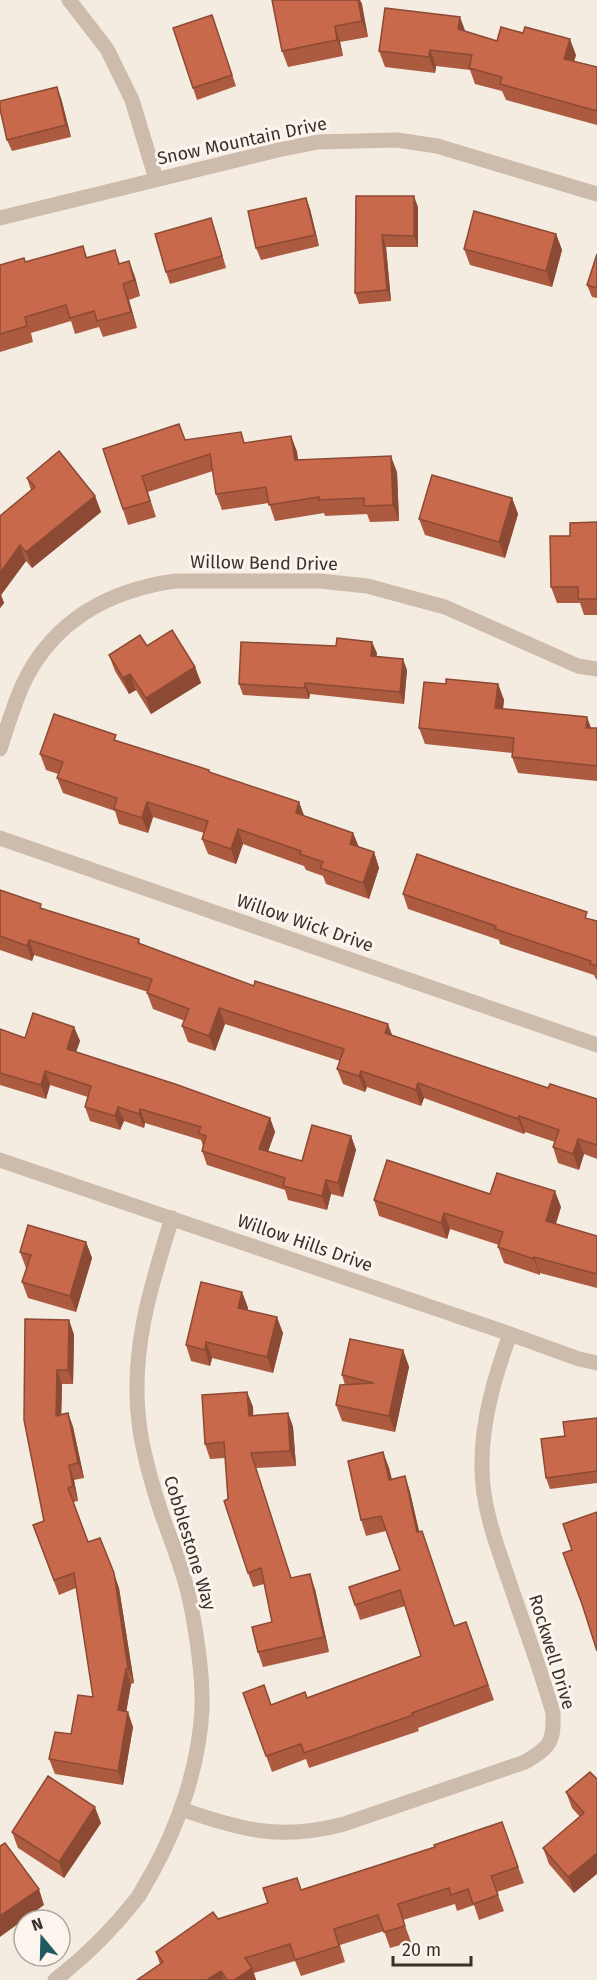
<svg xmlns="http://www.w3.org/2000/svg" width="597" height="1980" font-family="'Fira Sans',sans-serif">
	<rect width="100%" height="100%" fill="#f4ebe1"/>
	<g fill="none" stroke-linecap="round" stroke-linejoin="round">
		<!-- minor -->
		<g stroke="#cdbbac" stroke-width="15">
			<polyline points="69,0 107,49 132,100 156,179"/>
			<polyline points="0,218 278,150 318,142 397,140 437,146 597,194"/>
			<path d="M0 749C8 725 15 699 27 676 58 618 112 590 175 581H320L367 586 445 607 578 666 597 669"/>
			<polyline points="0,838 597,1045"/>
			<polyline points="0,1160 510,1334 579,1359 597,1363"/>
			<path d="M181 1809C241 1830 281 1841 344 1824L525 1762C550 1747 554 1743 553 1713 540 1667 523 1623 508 1578 496 1543 482 1506 482 1468 481 1422 495 1376 510 1334"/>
			<path d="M55 1980C86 1956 114 1928 138 1897 143 1889 147 1881 152 1873 179 1824 199 1766 202 1709 203 1674 197 1636 190 1601 184 1572 172 1543 162 1515 152 1485 143 1454 139 1423 130 1351 151 1285 172 1218"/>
		</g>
	</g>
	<!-- wall -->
	<g fill="#ac5a40">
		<polygon points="272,0 360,0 368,37 340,42 343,56 288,67 282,51"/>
		<polygon points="212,15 236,86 197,100 173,28"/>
		<polygon points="465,31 497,41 576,55 574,61 597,67 597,125 506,100 502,91 475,84 470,70 436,66 435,73 385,67 379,51"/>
		<polygon points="61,98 71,137 12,151 7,140"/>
		<polygon points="356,196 418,207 418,247 386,247 391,301 359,304 355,293"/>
		<polygon points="306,198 310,209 319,246 261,260 256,248"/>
		<polygon points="211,218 226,268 170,284 166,272"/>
		<polygon points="556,234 562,250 552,287 470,265 464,249"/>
		<polygon points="83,246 87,257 115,250 120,264 129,261 135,277 140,296 129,300 137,328 103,337 99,327 75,334 71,321 31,333 33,342 0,352 0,265 25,262"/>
		<polygon points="597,254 597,298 592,297 587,285"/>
		<polygon points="291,436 297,452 298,460 397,472 399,521 370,522 367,514 325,516 324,513 275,521 269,503 222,510 216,494 213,471 148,492 156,517 128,525 103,449 185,440 245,443"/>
		<polygon points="27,478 95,496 101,512 32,568 26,561 1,595 4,603 0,608 0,516 31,490"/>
		<polygon points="512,498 518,514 505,558 425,535 419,519"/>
		<polygon points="597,522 597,615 584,615 580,603 557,603 551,587 570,536"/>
		<polygon points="147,646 195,667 201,683 151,714 136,690 129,694 115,671 109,655"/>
		<polygon points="377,653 376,656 407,670 404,704 310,694 309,699 243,695 239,684"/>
		<polygon points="446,684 498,684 504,700 503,709 591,728 597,728 597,781 518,773 512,757 513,753 425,744 419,728"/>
		<polygon points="118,741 209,770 210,772 299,802 304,816 353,833 359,847 374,852 379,868 369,899 326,884 323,876 306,870 304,866 243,844 236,864 208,854 202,839 204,833 153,817 148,833 119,824 115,811 63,793 57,778 58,774 46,770 40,754"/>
		<polygon points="0,890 43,909 139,939 140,944 254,986 392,1035 548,1088 597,1099 597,1159 584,1154 579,1170 558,1163 553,1147 555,1142 525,1132 524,1134 424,1098 421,1106 367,1087 365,1092 343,1084 337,1069 340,1061 225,1024 215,1051 188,1042 182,1026 185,1021 153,1009 147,993 148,992 34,955 32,961 0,950"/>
		<polygon points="403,894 590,919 597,921 597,980 596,979 594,975 500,944 499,940 408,909"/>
		<polygon points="74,1027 80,1041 76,1052 270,1118 275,1132 268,1151 302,1161 351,1136 356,1150 343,1197 331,1194 327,1210 288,1200 285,1190 207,1165 202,1151 203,1146 201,1140 145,1123 144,1128 124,1121 120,1130 90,1121 85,1107 88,1097 50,1085 46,1099 0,1085 0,1029 25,1038"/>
		<polygon points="490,1194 561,1207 556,1224 597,1236 597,1288 540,1273 540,1275 504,1263 498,1247 499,1245 450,1229 447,1239 379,1216 374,1200"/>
		<polygon points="86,1242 92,1258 76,1312 28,1298 22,1282 27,1268 26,1268 20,1252"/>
		<polygon points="242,1292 248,1308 247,1310 283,1333 273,1373 212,1358 210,1366 191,1361 186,1345"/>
		<polygon points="69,1320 74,1335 73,1384 62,1384 61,1414 68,1413 73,1427 84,1478 74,1480 78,1501 73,1502 88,1542 119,1588 134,1683 131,1684 126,1712 133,1727 123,1785 55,1774 49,1759 71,1734 93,1697 76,1588 59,1595 33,1525 44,1521 24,1420"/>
		<polygon points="403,1350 409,1367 395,1432 342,1421 336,1405 345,1385 342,1375"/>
		<polygon points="247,1392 253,1407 253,1415 288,1413 293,1427 296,1466 256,1468 291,1578 315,1589 329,1652 263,1667 258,1652 272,1622 264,1584 253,1587 248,1573 225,1458 210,1459 205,1444"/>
		<polygon points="597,1418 597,1483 550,1489 546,1478 565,1436"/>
		<polygon points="383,1452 389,1468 392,1479 405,1476 410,1492 419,1532 455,1626 466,1622 494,1700 418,1728 419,1731 309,1768 306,1759 272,1772 243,1693 271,1705 307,1698 421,1656 405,1606 360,1620 349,1587 400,1570 386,1531 366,1536 361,1520"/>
		<polygon points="590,1772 574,1893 549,1864 543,1848 580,1817 572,1808 566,1792"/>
		<polygon points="502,1822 524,1883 497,1892 504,1911 479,1920 474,1905 457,1911 455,1904 403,1920 411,1942 390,1948 384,1931 340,1945 345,1962 301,1976 295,1961 254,1973 256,1980 137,1980 160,1964 156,1952 218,1919 268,1903 302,1890 435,1847"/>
		<polygon points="101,1823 64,1878 18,1848 12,1832"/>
	</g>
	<!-- shaded-wall -->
	<g fill="#8c4a34">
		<polygon points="358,0 360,0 362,4 368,37 362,21"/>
		<polygon points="460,17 466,33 458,29"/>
		<polygon points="335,26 340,42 343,56 337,40"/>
		<polygon points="570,39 576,55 570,75 564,59"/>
		<polygon points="430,50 436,66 435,73 429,57"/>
		<polygon points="57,87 61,98 71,137 66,125"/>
		<polygon points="414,196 418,207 418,247 414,236"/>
		<polygon points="306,198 310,209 319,246 315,235"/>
		<polygon points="211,218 215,230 226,268 222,256"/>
		<polygon points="556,234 562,250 552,287 546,271"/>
		<polygon points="382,235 386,247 391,301 387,290"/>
		<polygon points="129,261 135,277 140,296 134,280"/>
		<polygon points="123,284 129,300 137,328 131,312"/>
		<polygon points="291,436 297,452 300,476 295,460"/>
		<polygon points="391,456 397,472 399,521 393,505"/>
		<polygon points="95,496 101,512 32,568 26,552"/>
		<polygon points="512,498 518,514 505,558 499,542"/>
		<polygon points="20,545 26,561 1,595 4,603 0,608 0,573"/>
		<polygon points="372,642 377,653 375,667 371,656"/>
		<polygon points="403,659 407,670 404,704 400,692"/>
		<polygon points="195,667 201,683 151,714 146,698"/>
		<polygon points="130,674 136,690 129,694 123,678"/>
		<polygon points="305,683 310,694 309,699 305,688"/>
		<polygon points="498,684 504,700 501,724 495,708"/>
		<polygon points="587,717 593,733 586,728"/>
		<polygon points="147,802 153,817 148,833 142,818"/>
		<polygon points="299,802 305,818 296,813"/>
		<polygon points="238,829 243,844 236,864 231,849"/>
		<polygon points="353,833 359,848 350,844"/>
		<polygon points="374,852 379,868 369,899 363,883"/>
		<polygon points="29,940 34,955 32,961 27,946"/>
		<polygon points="219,1008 225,1024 215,1051 209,1036"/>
		<polygon points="388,1024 394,1040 385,1033"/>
		<polygon points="74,1027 80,1041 72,1063 67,1049"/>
		<polygon points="45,1071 50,1085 46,1099 41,1085"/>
		<polygon points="361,1071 367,1087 365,1092 359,1076"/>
		<polygon points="418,1083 424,1098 421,1106 416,1090"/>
		<polygon points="118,1107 124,1121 120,1130 115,1116"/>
		<polygon points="140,1109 145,1123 144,1128 139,1114"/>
		<polygon points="519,1116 525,1132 524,1134 518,1119"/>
		<polygon points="270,1118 275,1132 264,1163 259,1149"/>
		<polygon points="351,1136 356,1150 343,1197 338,1183"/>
		<polygon points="578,1139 584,1154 579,1170 573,1154"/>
		<polygon points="326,1180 331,1194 327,1210 322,1196"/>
		<polygon points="555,1191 561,1207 551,1237 546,1221"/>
		<polygon points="444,1213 450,1229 447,1239 441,1223"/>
		<polygon points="86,1242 92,1258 76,1312 70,1296"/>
		<polygon points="534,1257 540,1273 540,1275 534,1259"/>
		<polygon points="242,1292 248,1308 244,1324 238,1308"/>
		<polygon points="277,1317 283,1333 273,1373 267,1357"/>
		<polygon points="69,1320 74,1335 73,1384 68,1370"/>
		<polygon points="206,1342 212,1358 210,1366 205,1350"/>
		<polygon points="403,1350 409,1367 395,1432 389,1416"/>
		<polygon points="57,1370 62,1384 61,1430 56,1416"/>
		<polygon points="247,1392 253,1407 254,1430 249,1416"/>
		<polygon points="68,1413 73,1427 84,1478 78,1463"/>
		<polygon points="288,1413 293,1427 296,1466 290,1451"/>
		<polygon points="383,1452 389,1468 395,1495 389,1480"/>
		<polygon points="251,1453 256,1468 296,1593 291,1578"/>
		<polygon points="69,1465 74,1480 78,1501 73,1486"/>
		<polygon points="405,1476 410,1492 423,1548 417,1532"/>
		<polygon points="114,1573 119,1588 134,1683 128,1669"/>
		<polygon points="310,1574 315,1589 329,1652 324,1637"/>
		<polygon points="126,1669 131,1684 124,1725 118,1710"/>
		<polygon points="128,1712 133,1727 123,1785 118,1771"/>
		<polygon points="95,1807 101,1823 64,1878 59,1862"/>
		<polygon points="597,1853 597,1874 574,1893 568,1877"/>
		<polygon points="39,1889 44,1905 0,1937 0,1916"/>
		<polygon points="252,1968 256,1980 234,1980"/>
		<polygon points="221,1971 224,1980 207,1980"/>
	</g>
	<!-- building -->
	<g fill="#c8694b" stroke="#8c4a34" stroke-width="1.5">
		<polygon points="272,0 358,0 362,21 335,26 337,40 282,51"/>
		<polygon points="385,8 460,17 458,29 497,41 501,27 523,33 525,27 570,39 564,59 597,67 597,111 500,84 502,77 469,68 472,55 430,50 429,57 379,51"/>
		<polygon points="212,15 232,75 193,88 173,28"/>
		<polygon points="57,87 66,125 7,140 0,109 0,101"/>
		<polygon points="356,196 414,196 414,236 382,235 387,290 355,293"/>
		<polygon points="306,198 315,235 256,248 248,211"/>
		<polygon points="474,211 556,234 546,271 464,249"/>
		<polygon points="211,218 222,256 166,272 155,234"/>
		<polygon points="83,246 86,258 115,250 119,264 129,261 134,280 123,284 131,312 97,321 94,311 70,318 66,305 25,317 27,326 0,334 0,265 24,258 25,262"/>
		<polygon points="597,254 597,288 587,285"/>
		<polygon points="179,424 185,440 241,432 244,443 291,436 295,460 391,456 393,505 364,506 364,498 319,500 319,497 269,505 266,487 216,494 210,454 142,476 150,501 123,509 103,449"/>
		<polygon points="59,451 95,496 26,552 20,545 0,573 0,516 35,487 27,478"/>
		<polygon points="432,475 512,498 499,542 419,519"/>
		<polygon points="597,522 597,599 578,599 578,587 551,587 550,536 570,536 570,523"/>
		<polygon points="172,630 195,667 146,698 130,674 123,678 109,655 140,635 147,646"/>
		<polygon points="337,638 372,642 371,656 403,659 400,692 305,683 305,688 239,684 241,642 336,646"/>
		<polygon points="446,679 498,684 495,708 587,717 586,728 597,728 597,766 512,757 514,738 419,728 424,682 446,684"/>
		<polygon points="54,714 116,735 114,740 209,770 209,772 299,802 296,813 353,833 350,844 374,852 363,883 320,868 323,862 300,854 301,851 238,829 231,849 202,839 208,821 147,802 142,818 114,809 117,798 57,778 63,762 40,754"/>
		<polygon points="417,854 485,878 587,912 585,918 597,921 597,966 590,964 591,961 495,929 496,926 403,894"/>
		<polygon points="0,890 41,904 40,908 139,939 138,943 254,986 255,981 388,1024 385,1033 548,1088 550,1084 597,1099 597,1145 578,1139 573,1154 553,1147 559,1130 519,1116 518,1119 418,1083 416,1090 361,1071 359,1076 337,1069 344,1049 219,1008 209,1036 182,1026 189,1009 147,993 152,979 29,940 27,946 0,936"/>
		<polygon points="33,1013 74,1027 67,1049 175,1084 270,1118 259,1149 302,1161 312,1125 351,1136 338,1183 326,1180 322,1196 283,1186 285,1178 202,1151 206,1136 198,1133 201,1127 140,1109 139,1114 118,1107 115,1116 85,1107 91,1086 45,1071 41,1085 0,1073 0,1029 25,1038"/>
		<polygon points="387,1160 490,1194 497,1173 555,1191 546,1221 597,1236 597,1274 534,1257 534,1259 498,1247 503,1232 444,1213 441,1223 374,1200"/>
		<polygon points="28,1225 86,1242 70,1296 22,1282 31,1255 20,1252"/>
		<polygon points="201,1282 242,1292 238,1308 277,1317 267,1357 206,1342 205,1350 186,1345"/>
		<polygon points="25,1319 69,1320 68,1370 57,1370 56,1416 68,1413 78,1463 69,1465 73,1486 68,1488 88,1542 100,1538 114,1573 128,1669 126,1669 118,1710 128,1712 118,1771 49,1759 55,1732 71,1734 78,1695 93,1697 74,1573 54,1580 33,1525 44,1521 24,1420"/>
		<polygon points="350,1339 403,1350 389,1416 336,1405 340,1385 374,1383 342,1375"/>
		<polygon points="247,1392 249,1416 288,1413 290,1451 251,1453 291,1578 310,1574 324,1637 258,1652 252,1627 272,1622 261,1568 248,1573 224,1501 228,1499 224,1442 205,1444 202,1395"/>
		<polygon points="597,1418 597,1471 546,1478 541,1439 565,1436 563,1422"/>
		<polygon points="383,1452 389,1480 405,1476 417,1532 422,1531 454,1626 466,1622 488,1685 412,1713 413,1715 304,1753 301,1744 266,1756 243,1693 264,1685 271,1705 305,1692 307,1698 421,1656 400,1590 355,1605 349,1587 400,1570 381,1516 361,1520 348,1461"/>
		<polygon points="597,1512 597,1651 582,1604 563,1553 572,1550 563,1524"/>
		<polygon points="590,1772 597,1779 597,1853 568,1877 543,1848 584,1813 566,1792"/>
		<polygon points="48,1776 95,1807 59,1862 12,1832"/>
		<polygon points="502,1822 518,1867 491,1876 498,1895 473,1904 468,1889 451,1895 449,1888 398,1904 405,1926 384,1932 378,1915 334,1929 339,1946 295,1960 290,1944 245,1958 252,1968 234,1980 227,1980 221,1971 207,1980 137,1980 163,1962 156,1952 213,1912 218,1919 268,1903 263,1888 297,1878 301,1890 435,1847 434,1845"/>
		<polygon points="5,1843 39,1889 0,1916 0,1846"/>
	</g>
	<g text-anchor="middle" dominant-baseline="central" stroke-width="6" stroke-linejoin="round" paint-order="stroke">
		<!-- street labels -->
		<g font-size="18" fill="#3b302b" stroke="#fbf5ee">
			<text transform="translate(242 141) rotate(-12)">Snow Mountain Drive</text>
			<text transform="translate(264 563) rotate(1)">Willow Bend Drive</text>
			<text transform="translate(305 923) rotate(19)">Willow Wick Drive</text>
			<text transform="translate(305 1243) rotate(19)">Willow Hills Drive</text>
			<text transform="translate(190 1543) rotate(73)">Cobblestone Way</text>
			<text transform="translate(552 1652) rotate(73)">Rockwell Drive</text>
		</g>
	</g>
	<!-- north arrow -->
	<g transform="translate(42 1938) rotate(341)"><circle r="28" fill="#fbf5ee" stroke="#aea6a0" stroke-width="1.5"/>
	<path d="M0-4.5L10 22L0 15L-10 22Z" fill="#1f5a5e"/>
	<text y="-9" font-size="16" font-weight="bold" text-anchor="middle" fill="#3b302b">N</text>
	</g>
	<!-- scale -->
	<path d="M393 1956v9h78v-9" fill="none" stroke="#3b302b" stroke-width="3"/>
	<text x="402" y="1956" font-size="18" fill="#3b302b" stroke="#fbf5ee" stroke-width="4.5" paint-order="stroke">20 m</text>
</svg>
